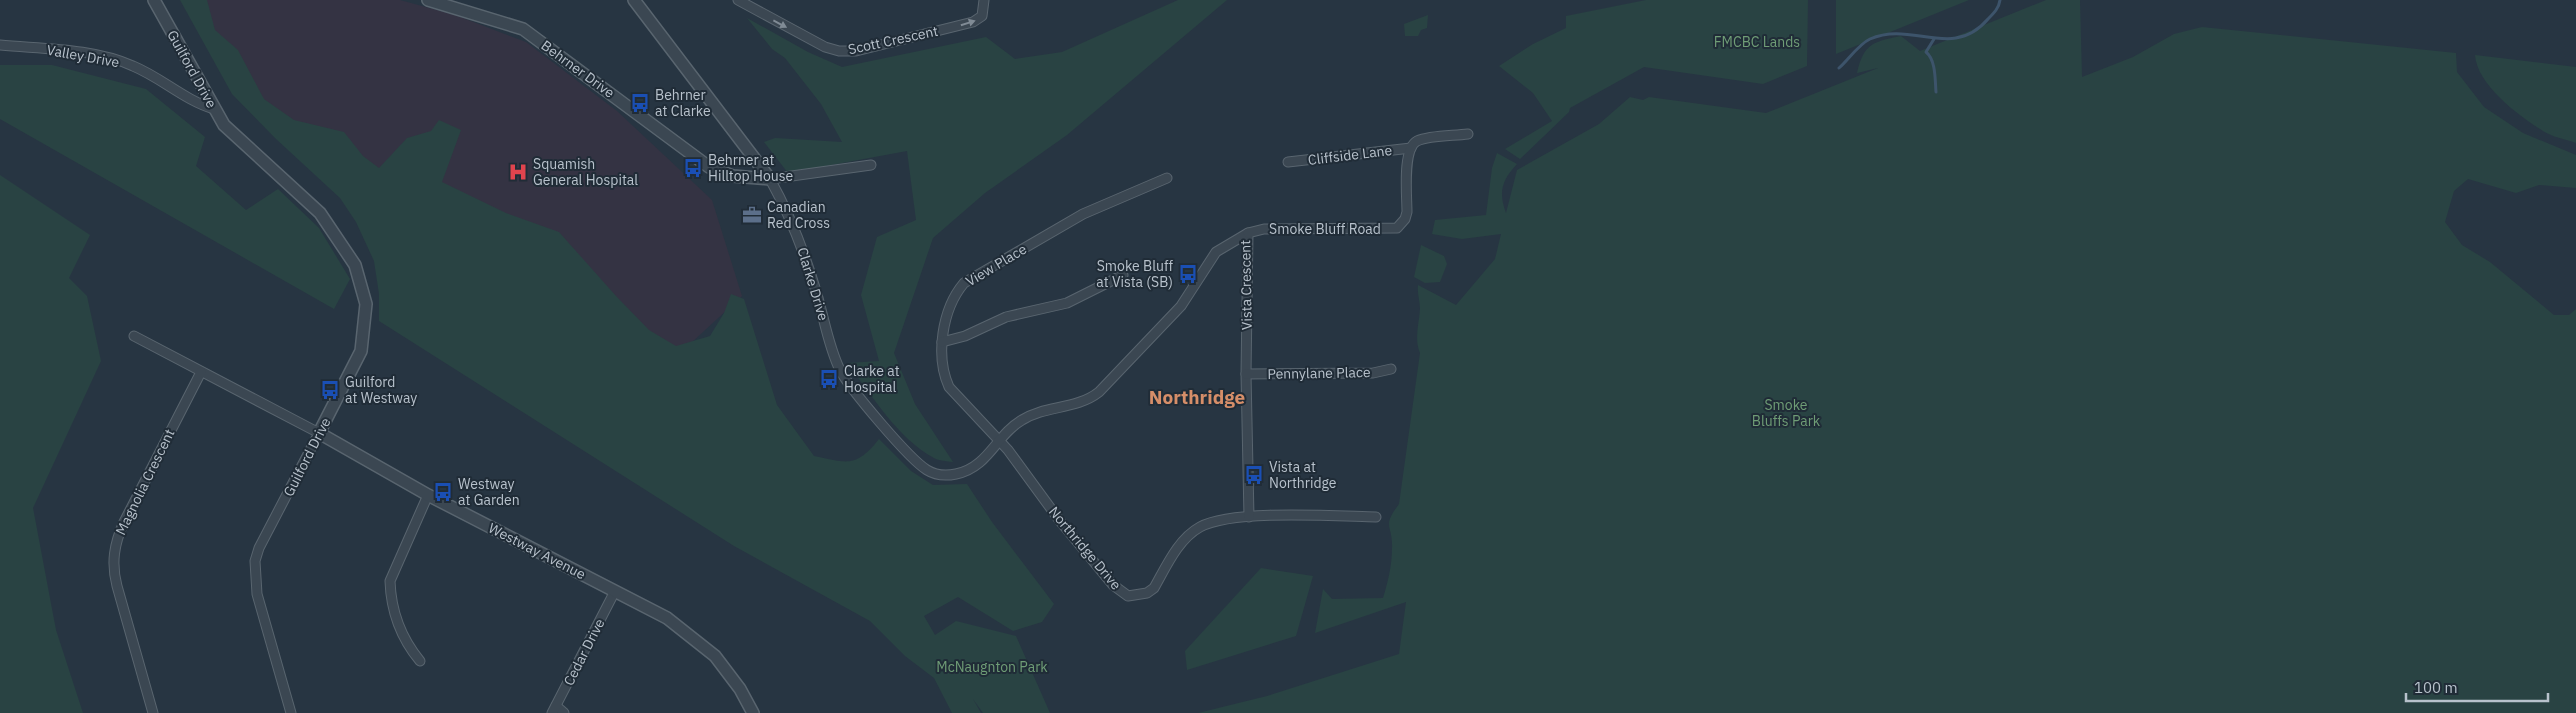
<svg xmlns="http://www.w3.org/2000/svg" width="2576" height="713" font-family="'IBM Plex Sans',sans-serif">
	<rect width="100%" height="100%" fill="#273542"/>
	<!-- medical -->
	<polygon fill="#343343" points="192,0 400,0 455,15 526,42 617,111 712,200 742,296 677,356 305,145 241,79"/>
	<!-- green -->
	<g fill="#294343">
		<path d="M180 0H207L215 30 238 50 264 99 294 120 344 132 363 156 379 168 407 138 431 131 439 120 461 130 442 182 506 213 559 232 616 296 649 330 676 346 710 336 724 313 731 294 744 299 777 405 814 456C848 463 856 468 879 439L911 471 933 485 967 484 992 522 1054 604 1042 622 1013 631 958 597 924 616 935 635 956 621 1016 636 1050 713H983L973 699 981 713H952L934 678 905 656 870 621 734 546 379 321V294L374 261 356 222 340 198 275 138 232 94Z"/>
		<path d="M1178 0H1227L1067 135 985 193 933 238 894 353 915 404 953 462C947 461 939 461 934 458 897 438 872 395 847 363L879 361 861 295 877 237 916 220 907 151 788 173 764 142 775 138 842 142 821 104 785 58 772 49 747 18 808 52 842 67 986 37 1015 59 1062 52Z"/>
		<polygon points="1646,0 1808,0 1807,66 1763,84 1644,67 1570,108 1569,112 1520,159 1505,149 1552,121 1533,93 1499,66 1533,44 1566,28 1566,16"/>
		<polygon points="1836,0 1969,0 1836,54"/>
		<path d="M2046 0H2080L2082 77 2133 57 2174 34 2202 27 2456 53 2457 72 2484 107 2523 133 2576 155V188L2539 185 2516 193 2468 179 2454 191 2445 222 2462 245 2490 262 2554 315H2569L2576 309V713H1198L1267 696 1399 654 1406 602 1315 633 1323 589 1332 599 1383 598C1388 582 1392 565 1392 548 1393 524 1381 528 1399 504L1420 353C1414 339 1419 324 1420 309 1420 301 1417 294 1418 285L1456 305 1495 259 1501 234 1462 239 1432 234 1435 220 1486 215 1492 168 1497 153 1517 164C1502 180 1498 192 1506 213L1517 170 1599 124 1630 97 1643 100 1649 97 1766 113 1878 68 1857 73C1864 43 1873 42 1901 36L1920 51Z"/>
		<polygon points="1428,15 1427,28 1421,30 1418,36 1405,36 1404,24"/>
		<path d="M2475 55 2576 67V143C2565 139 2552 137 2543 131 2519 116 2477 85 2475 55Z"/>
		<polygon points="0,65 52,65 146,89 205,137 196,166 246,210 278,189 319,228 350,279 334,309 0,119"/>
		<polygon points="0,175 90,235 69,278 87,296 101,361 33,508 56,630 83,713 0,713"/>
		<polygon points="1421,245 1444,256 1447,264 1440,282 1425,283 1414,277"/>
		<polygon points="1261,568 1313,576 1296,636 1187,670 1185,651"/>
	</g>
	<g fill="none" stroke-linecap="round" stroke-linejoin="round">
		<!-- stream -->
		<g stroke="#3d546b" stroke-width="3">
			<path d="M1934 39 1926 52C1936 60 1935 80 1936 92"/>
			<path d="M1839 68C1848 60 1859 44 1870 39 1912 20 1952 61 1988 19 1994 13 1999 8 2000 0"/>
		</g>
		<!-- minor casing -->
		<g stroke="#59656f" stroke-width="11">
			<g id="minor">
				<polyline points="738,0 825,47 839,51 856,51 973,22 982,16 984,0"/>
				<path d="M0 45C43 49 93 48 133 66 162 78 184 100 214 109"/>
				<polyline points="1288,162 1411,148"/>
				<path d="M1167 178 1083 214 964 283C942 309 935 356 949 387L1008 450 1060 521 1113 585 1128 596 1147 593 1154 588C1166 567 1178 539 1200 527 1232 509 1335 516 1376 517"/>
				<path d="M770 179C790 215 804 251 816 291 824 317 828 346 840 370 850 389 909 459 927 470 935 475 946 476 956 474 989 467 996 435 1022 420 1046 405 1076 410 1099 392L1181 306 1216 252 1248 233 1246 374 1249 517"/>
				<polyline points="770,179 871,165"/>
				<path d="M1248 233 1264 229 1397 228 1405 219 1407 212C1407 196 1402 149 1417 141 1431 135 1453 136 1468 134"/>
				<polyline points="134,336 319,433 259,548 255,561 257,594 291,713"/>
				<polyline points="942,342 965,336 1006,317 1067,303 1123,275"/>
				<polyline points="1246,374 1373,373 1391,369"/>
				<path d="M420 661C401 638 391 612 390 581L428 495"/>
				<polyline points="556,706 564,713"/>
				<path d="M153 713 117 586C111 563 114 544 124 522L201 372"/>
				<polyline points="552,713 615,591"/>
			</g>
		</g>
		<!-- tertiary casing -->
		<g stroke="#59656f" stroke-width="14">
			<g id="tertiary">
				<polyline points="154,0 224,125 320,213 355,265 366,304 361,351 319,433 428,495 667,618 715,656 740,689 753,713"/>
				<polyline points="428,0 523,29 709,167 733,176 770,179"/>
				<polyline points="634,0 770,179"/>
			</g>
		</g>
		<!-- minor -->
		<use href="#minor" stroke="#3b4752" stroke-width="9"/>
		<!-- tertiary -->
		<use href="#tertiary" stroke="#3b4752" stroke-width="11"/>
	</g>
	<!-- one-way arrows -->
	<defs><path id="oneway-solid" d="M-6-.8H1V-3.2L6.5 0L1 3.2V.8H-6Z" transform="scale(1.25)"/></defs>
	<g fill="#808b95">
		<use href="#oneway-solid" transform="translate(968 23) rotate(-18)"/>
		<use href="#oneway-solid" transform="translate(780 24) rotate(28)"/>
	</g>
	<!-- icons -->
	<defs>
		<g id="bus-bare" transform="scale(1.5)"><path d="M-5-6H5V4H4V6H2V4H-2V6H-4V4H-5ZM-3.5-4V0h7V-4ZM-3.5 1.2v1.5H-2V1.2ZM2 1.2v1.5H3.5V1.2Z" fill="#1a4fb4" stroke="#202c37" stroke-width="2.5" paint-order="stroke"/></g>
		<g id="hospital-bare" transform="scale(1.5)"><path d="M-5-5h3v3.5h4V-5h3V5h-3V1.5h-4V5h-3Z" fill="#e0444e" stroke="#202c37" stroke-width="2.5" paint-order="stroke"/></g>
		<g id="office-bare" transform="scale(1.5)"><path d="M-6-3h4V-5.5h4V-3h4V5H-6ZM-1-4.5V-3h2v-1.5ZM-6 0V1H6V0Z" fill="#5c6f8a" stroke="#202c37" stroke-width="2.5" paint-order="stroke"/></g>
	</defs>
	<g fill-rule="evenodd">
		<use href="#bus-bare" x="640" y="103"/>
		<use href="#bus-bare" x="693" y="168"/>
		<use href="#hospital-bare" x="518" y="172"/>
		<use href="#office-bare" x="752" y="215"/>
		<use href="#bus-bare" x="1188" y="274"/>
		<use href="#bus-bare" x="829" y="379"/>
		<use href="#bus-bare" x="330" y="390"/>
		<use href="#bus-bare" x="1254" y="475"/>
		<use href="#bus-bare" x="443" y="492"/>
	</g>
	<g text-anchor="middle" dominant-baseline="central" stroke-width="4" stroke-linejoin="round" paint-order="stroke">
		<!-- street labels -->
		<g font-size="14" fill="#b8c2cc" stroke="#202c37">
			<text transform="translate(893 40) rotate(-12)">Scott Crescent</text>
			<text transform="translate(83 56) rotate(10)">Valley Drive</text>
			<text transform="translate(192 69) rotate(61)">Guilford Drive</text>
			<text transform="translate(578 69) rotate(36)">Behrner Drive</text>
			<text transform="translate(1350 155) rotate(-7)">Cliffside Lane</text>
			<text x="1325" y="229">Smoke Bluff Road</text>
			<text transform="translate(996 265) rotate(-31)">View Place</text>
			<text transform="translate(813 284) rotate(73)">Clarke Drive</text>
			<text transform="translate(1246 285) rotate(-91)">Vista Crescent</text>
			<text transform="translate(1319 373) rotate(-1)">Pennylane Place</text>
			<text transform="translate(307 457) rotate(-63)">Guilford Drive</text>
			<text transform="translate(145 482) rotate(-64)">Magnolia Crescent</text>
			<text transform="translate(1085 548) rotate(50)">Northridge Drive</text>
			<text transform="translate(537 551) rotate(27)">Westway Avenue</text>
			<text transform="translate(584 652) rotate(-63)">Cedar Drive</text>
		</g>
		<!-- park labels -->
		<g font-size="14" fill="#6f9d76" stroke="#202c37">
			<text x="1757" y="42">FMCBC Lands</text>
			<text x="1786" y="405">Smoke<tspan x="1786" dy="16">Bluffs Park</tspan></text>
			<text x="992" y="667">McNaugnton Park</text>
		</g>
		<!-- poi labels -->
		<g font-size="14" fill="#b8c2cc" stroke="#202c37" text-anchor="start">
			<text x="655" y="95">Behrner<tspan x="655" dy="16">at Clarke</tspan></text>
			<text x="708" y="160">Behrner at<tspan x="708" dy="16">Hilltop House</tspan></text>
			<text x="533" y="164">Squamish<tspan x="533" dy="16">General Hospital</tspan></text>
			<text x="767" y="207">Canadian<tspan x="767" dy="16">Red Cross</tspan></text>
			<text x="1173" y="266" text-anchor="end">Smoke Bluff<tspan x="1173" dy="16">at Vista (SB)</tspan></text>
			<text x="844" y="371">Clarke at<tspan x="844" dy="16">Hospital</tspan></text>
			<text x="345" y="382">Guilford<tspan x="345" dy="16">at Westway</tspan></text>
			<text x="1269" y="467">Vista at<tspan x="1269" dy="16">Northridge</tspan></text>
			<text x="458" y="484">Westway<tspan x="458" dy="16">at Garden</tspan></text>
		</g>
		<!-- district labels -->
		<g font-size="19" font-weight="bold" fill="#d68e69" stroke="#202c37">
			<text x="1197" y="397">Northridge</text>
		</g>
	</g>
	<!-- scale -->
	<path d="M2406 693v8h142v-8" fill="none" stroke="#b8c2cc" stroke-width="2.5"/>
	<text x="2414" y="693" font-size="15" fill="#b8c2cc" stroke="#202c37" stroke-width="4" paint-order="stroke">100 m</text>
</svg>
